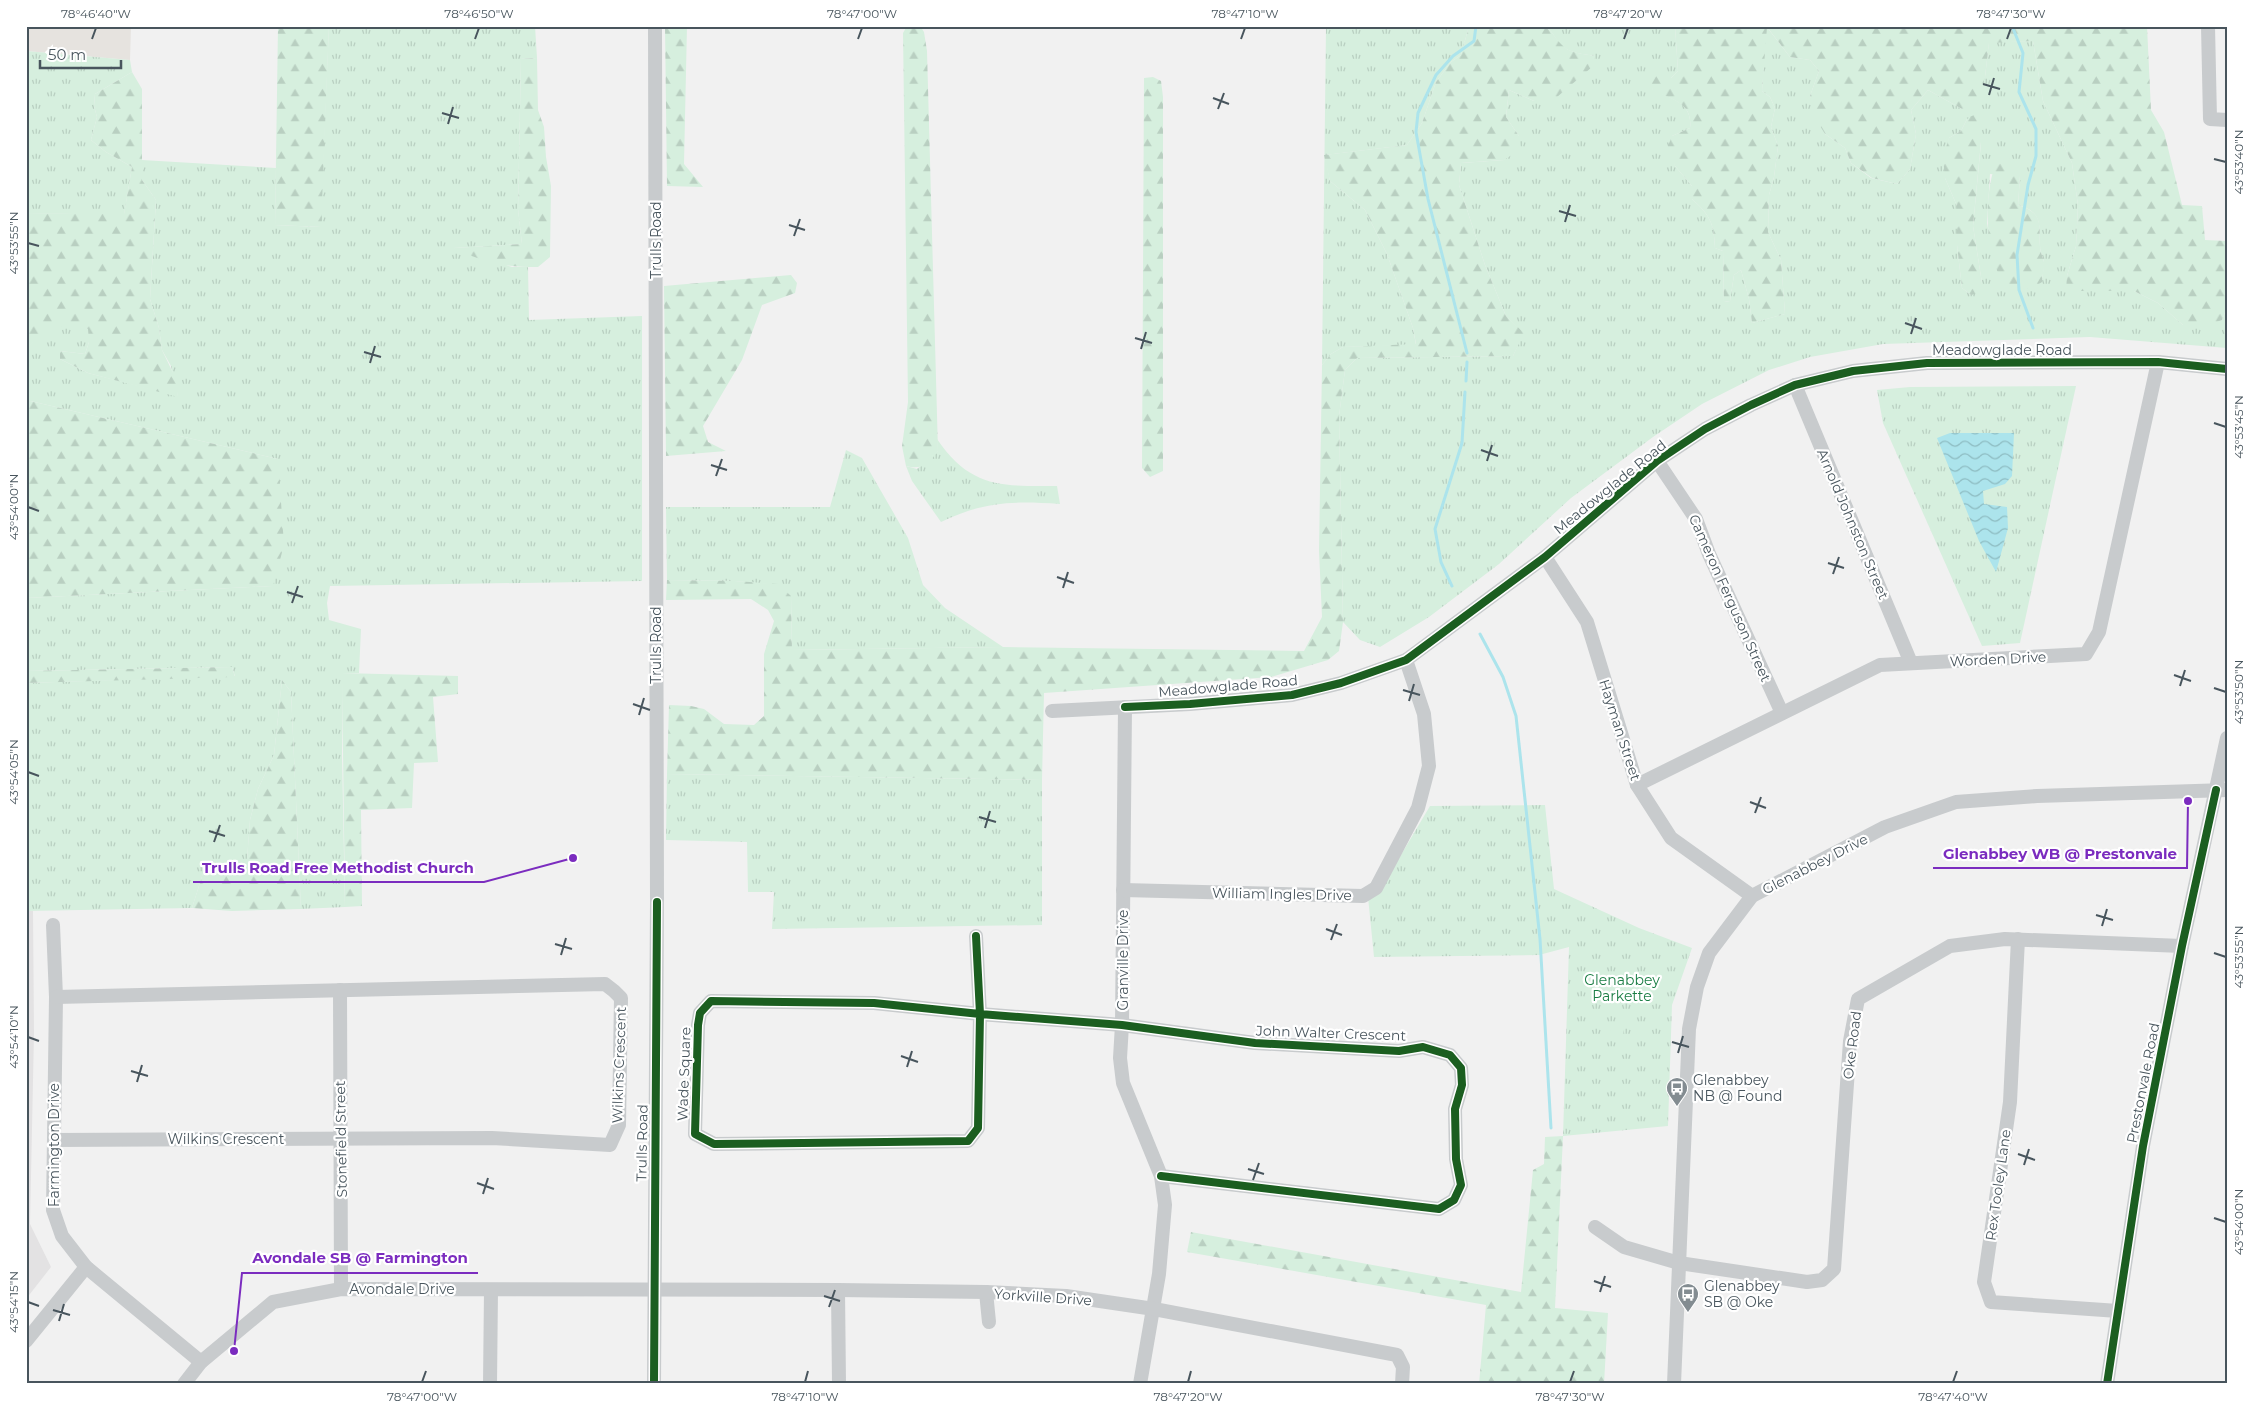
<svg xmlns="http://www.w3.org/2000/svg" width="2253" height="1410" font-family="Montserrat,sans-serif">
	<defs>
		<pattern id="grass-tufts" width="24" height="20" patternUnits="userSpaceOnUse" patternTransform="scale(1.25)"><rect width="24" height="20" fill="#d6efde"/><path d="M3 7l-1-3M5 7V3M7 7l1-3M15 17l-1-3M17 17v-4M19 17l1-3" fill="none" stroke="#b9cfc1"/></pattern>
		<pattern id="forest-firs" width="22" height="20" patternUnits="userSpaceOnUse" patternTransform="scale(1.25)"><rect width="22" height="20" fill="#d6efde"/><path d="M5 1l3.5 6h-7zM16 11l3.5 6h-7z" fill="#b9cfc1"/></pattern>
		<pattern id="water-waves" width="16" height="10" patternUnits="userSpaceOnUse" patternTransform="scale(1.25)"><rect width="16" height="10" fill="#ace4ec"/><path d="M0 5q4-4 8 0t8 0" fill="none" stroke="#8ebcc2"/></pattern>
	</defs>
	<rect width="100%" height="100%" fill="#f1f1f1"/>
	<!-- commercial -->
	<polygon fill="#e6e3df" points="26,26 131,26 130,60 26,51"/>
	<!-- education -->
	<polygon fill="#e3e2e3" points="26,911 33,911 34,1033 30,1224 51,1267 26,1299"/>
	<!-- grass -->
	<g fill="url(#grass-tufts)" fill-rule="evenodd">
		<polygon points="329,26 535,26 537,58 521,59 518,209 522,244 454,248 512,267 528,267 529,320 642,316 642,581 330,586 327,603 329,620 361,629 359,673 343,673 342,755 345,907 301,909 291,692 282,680 274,755 258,789 250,820 247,860 204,870 192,908 26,911 26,683 235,676 232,667 26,671 26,598 272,586 278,459 26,400 26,350 39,334 51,326 73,325 89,329 89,342 85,354 60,351 60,359 88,373 178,396 171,366 162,350 159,328 150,299 156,200 142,180 142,160 276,168 275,225 320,227"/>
		<polygon points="1326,26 1469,26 1461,55 1451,62 1436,82 1422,123 1407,145 1325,155 1330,181 1365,210 1387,254 1413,328 1416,345 1343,347 1331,354 1322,365"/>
		<path d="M1544 26H1675L1678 71 1671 78 1651 81 1653 90C1672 99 1693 103 1690 128L1672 136 1675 166 1692 186V199C1710 215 1714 223 1715 248L1723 251 1724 302 1730 301 1734 275 1741 270 1749 299 1752 323 1785 314 1781 260 1768 232 1769 195 1774 177 1778 146 1771 127 1775 108 1770 97 1762 91 1766 26 1790 57 1810 60 1819 71 1810 96 1825 134 1845 148 1851 163 1871 178 1897 184 1910 169 1916 134 1911 110 1928 90 1962 109 1985 77 1989 42 2033 41 2043 101 2072 163 2078 205 2076 246 2067 276V291H2134L2158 303 2183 325 2222 320 2227 307V348L2090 337 1883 344 1810 357 1769 370 1702 404 1653 437 1571 498 1499 564 1429 617 1380 647 1360 640 1343 622 1339 416 1345 370 1357 358 1513 356 1523 333 1506 316 1485 265 1459 185 1461 163 1504 160 1519 136 1506 117 1509 90 1534 101 1595 56C1583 54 1568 53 1560 44 1554 37 1553 31 1544 26ZM1967 119 1981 143 1973 226 1982 283 1971 295 1962 288 1957 245V206L1945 178 1949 138 1961 131ZM1990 174 2020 176 2018 205C2043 212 2039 225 2040 246 2040 252 2043 257 2044 262 2044 268 2042 276 2042 282L1994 261 1987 223Z"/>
		<polygon points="26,51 130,60 132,72 95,94 94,106 97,117 91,140 106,152 132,167 124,215 26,213"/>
		<polygon points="2076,386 2020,643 1982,646 1883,423 1877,390 1910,387"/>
		<path d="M937 439C971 489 1003 486 1057 486L1060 504C1012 501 985 501 941 522L912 481 906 466 917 469 938 451Z"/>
		<polygon points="846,450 862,458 908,538 923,585 945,608 1003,647 792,650 791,597 778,585 735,581 667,580 666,507 830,507"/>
		<polygon points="667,774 1042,780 1042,925 772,929 774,892 748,892 747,842 666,840"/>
		<polygon points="1545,805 1554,889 1639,928 1692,948 1672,1005 1668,1126 1563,1136 1569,947 1539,955 1374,957 1368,897 1392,870 1430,806"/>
	</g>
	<!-- forest -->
	<g fill="url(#forest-firs)">
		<polygon points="278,26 329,26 321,227 275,225"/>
		<polygon points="665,26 687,26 684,164 703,187 667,186"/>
		<path d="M907 26H920L924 32 927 51 938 451C928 464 922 470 906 466L902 446 908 402 903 33Z"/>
		<path d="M1469 26H1544C1553 31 1554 37 1561 44 1568 53 1584 54 1595 56L1592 67 1557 97 1534 101 1509 90 1506 117 1519 136 1521 149 1504 160 1461 163 1459 185 1485 265 1506 316 1524 333 1513 356 1357 358 1345 370 1339 416 1343 622 1339 651 1328 660 1271 677 1044 693 1042 780 667 774 669 705 691 706 704 709 724 724 754 725 764 716V654L774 621 768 610 751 599 666 600 667 580 735 581 778 584 791 596 792 650 1003 647 1304 651 1322 617 1319 551 1322 365 1331 354 1343 347 1416 344 1413 328 1387 254 1365 210 1330 181 1324 155 1407 145 1422 123 1436 82 1451 62 1461 55Z"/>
		<path d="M1675 26H2147L2151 110 2164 132 2182 205 2202 206 2205 240 2227 241V307L2222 320 2202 327 2183 325 2158 303 2134 291H2066L2067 276 2076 246 2078 205 2072 163 2043 101 2033 41 1989 43 1985 77 1976 105 1962 109 1928 90 1911 110 1916 134 1910 169 1897 184 1872 178 1851 163 1845 148 1825 134 1814 116 1810 96 1819 71 1810 60 1790 57 1767 27 1762 91 1770 97 1775 108 1771 127 1778 146 1774 177 1769 195 1768 232 1781 260 1785 314 1752 323 1749 299 1741 270 1734 275 1730 301 1724 302 1723 251 1715 248C1714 223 1710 215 1692 199V186L1675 166 1668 146 1672 136 1690 128C1693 103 1672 99 1653 91L1650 81 1656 76 1671 78 1678 71Z"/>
		<path d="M537 58 538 110 544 127 546 157 551 186 550 257 538 267C502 267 486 263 453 248L522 244 518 209 521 59Z"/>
		<path d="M132 72 142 89V180L156 200 150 299 159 328 162 350 177 381 178 397 88 373 60 359V351L85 354 89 342 88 329C57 322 47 326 26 350V213L124 214 132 167 106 152 91 140 97 117 94 106 95 94Z"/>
		<polygon points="1153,77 1161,81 1163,97 1163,471 1150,477 1142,468 1144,78"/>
		<polygon points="1977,113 1981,142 1973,226 1982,283 1979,293 1971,295 1962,288 1957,245 1957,206 1945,178 1943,157 1949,138 1961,131 1967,119"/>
		<path d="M2008 157 2020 176 2018 205C2044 213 2039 225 2040 246 2040 252 2043 257 2044 262 2045 268 2042 276 2042 282L2031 289H2012C2008 286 2004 282 2001 278 1984 252 1984 188 1997 161Z"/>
		<polygon points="791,275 797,283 795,293 762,305 742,360 703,426 708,442 726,451 666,456 664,286"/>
		<polygon points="26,400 278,459 284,545 273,586 26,598 28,551 26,550"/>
		<polygon points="232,667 235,677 26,683 26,671"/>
		<polygon points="342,673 458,676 458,694 433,697 438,762 414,763 412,808 361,810 362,906 345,907"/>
		<polygon points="282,680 291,692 301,909 232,911 192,908 204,870 247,859 250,820 258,789 274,755"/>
		<polygon points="1563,1136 1555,1308 1608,1313 1604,1384 1479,1384 1486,1305 1187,1252 1191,1232 1521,1292 1533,1170 1544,1164 1545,1137"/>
	</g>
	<!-- pitch -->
	<polygon fill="#d6efde" points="1611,1025 1624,1026 1623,1038 1610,1037"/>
	<!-- water -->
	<polygon fill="url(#water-waves)" points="1950,433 2014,433 2012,476 2005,484 1983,491 1984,504 2007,507 2008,528 1996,572 1979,541 1937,438"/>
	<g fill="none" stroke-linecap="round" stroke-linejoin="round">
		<!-- stream -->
		<g stroke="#ace4ec" stroke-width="3">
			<polyline points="2012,26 2023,53 2019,92 2036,129 2036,156 2028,185 2017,255 2019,290 2033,328"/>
			<polyline points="1467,353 1428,199 1416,132 1418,113 1436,75 1453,56 1474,41 1476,26"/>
			<polyline points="1466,381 1467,362"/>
			<polyline points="1452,586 1441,562 1435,529 1462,443 1465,392"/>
			<polyline points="1480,634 1503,677 1516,716 1540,939 1551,1128"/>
		</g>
		<!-- minor -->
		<g stroke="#c8cbcd" stroke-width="14">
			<polyline points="2208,26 2210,119 2227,120"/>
			<polyline points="1795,385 1911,663"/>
			<polyline points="1657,461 1696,519 1709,554 1782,713"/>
			<polyline points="1545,557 1587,622 1637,785 1671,838 1752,896"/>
			<polyline points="1125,707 1122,1025 1120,1058 1123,1083 1161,1176 1165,1205 1159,1274 1140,1384"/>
			<polyline points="1052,711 1190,704 1292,695 1341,683 1406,660 1545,557 1657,461 1705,429 1751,405 1795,385 1853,371 1927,363 2158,362 2227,369"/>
			<polyline points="1637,785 1880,665 2086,654 2099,632 2158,362"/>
			<polyline points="1123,890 1363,896 1376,888 1418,808 1429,766 1424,714 1406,660"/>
			<polyline points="53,925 56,997 53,1210 62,1236 86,1267 201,1362"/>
			<polyline points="976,936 980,1014 978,1128 968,1141 714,1144 695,1134 698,1025 700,1013 711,1001 874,1003 980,1014 1122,1025 1255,1043 1399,1051 1423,1047 1450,1055 1461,1068 1462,1085 1455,1109 1456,1159 1461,1185 1454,1200 1439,1209 1161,1176"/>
			<polyline points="2018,939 2010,1102 1984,1282 1991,1302 2118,1311"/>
			<polyline points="340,990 341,1289"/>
			<polyline points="54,1140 492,1138 610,1145 619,1125 621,998 614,991 605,984 56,997"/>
			<polyline points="1595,1227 1624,1247 1679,1263 1807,1282 1822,1280 1834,1269 1850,1041 1858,999 1950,946 2005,939 2182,946"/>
			<polyline points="838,1290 839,1384"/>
			<polyline points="986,1292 989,1322"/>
			<polyline points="26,1341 86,1267"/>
			<polyline points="184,1384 201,1362 273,1302 341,1289 838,1290 986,1292 1066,1296 1154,1309 1397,1355 1403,1367 1402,1384"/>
			<polyline points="490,1384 491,1290"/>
			<polyline points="654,1384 657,902 655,26"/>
			<polyline points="1674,1384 1689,1029 1697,987 1709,953 1752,896 1885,827 1956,802 2037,796 2227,790"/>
			<polyline points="2107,1384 2143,1146 2182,946 2227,738"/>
		</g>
		<!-- cycleway casing -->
		<g stroke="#fff" stroke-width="11">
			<g id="cycleway">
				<polyline points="1125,707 1190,704 1292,695 1341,683 1406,660 1545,557 1657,461 1705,429 1751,405 1795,385 1853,371 1927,363 2158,362 2227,369"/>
				<polyline points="976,936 980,1014 978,1128 968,1141 714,1144 695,1134 698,1025 700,1013 711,1001 874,1003 980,1014 1122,1025 1255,1043 1399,1051 1423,1047 1450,1055 1461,1068 1462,1085 1455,1109 1456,1159 1461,1185 1454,1200 1439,1209 1161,1176"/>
				<polyline points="654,1384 657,902"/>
				<polyline points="2107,1384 2143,1146 2182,946 2216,790"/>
			</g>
		</g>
		<!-- cycleway -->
		<use href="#cycleway" stroke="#1b5e20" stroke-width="8"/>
	</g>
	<!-- ticks -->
	<path fill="none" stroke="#48555d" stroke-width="2" d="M92 39 96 28M475 39 479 28M858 39 862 28M1241 39 1245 28M1624 39 1628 28M2007 39 2011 28M1983 84 2000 89M1989 95 1994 78M1213 98 1229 104M1218 109 1224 93M442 113 459 118M448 124 453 107M2214 159 2226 162M1559 211 1576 216M1565 222 1570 205M789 225 805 230M794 236 800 219M28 243 39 246M1905 323 1922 329M1911 334 1916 318M1135 338 1152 343M1141 349 1146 332M364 352 381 357M370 363 375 346M2214 423 2226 427M1481 450 1498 456M1487 461 1492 445M711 465 727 470M716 476 722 459M28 507 39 511M1828 563 1844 568M1833 574 1839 557M1057 577 1074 583M1063 588 1068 572M287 592 303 597M292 603 298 586M2174 675 2191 681M2180 686 2185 670M2214 688 2226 692M1403 690 1420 695M1409 701 1414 684M633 704 650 710M639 715 644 698M28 772 39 776M1750 802 1766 808M1755 813 1761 797M979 817 996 822M985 828 990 811M209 831 225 836M214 842 220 825M2096 915 2113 920M2102 926 2107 909M1326 929 1342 935M1331 940 1337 924M555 944 572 949M2214 953 2226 957M561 955 566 938M28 1037 39 1041M1672 1042 1689 1047M1678 1053 1683 1036M901 1056 918 1062M907 1067 912 1051M131 1071 148 1076M137 1082 142 1065M2018 1154 2035 1160M2024 1165 2029 1149M1248 1169 1264 1174M1253 1180 1259 1163M477 1183 494 1189M483 1194 488 1178M2214 1218 2226 1222M1594 1281 1611 1287M1600 1292 1605 1276M824 1296 840 1301M28 1302 39 1306M829 1307 835 1290M53 1310 70 1315M59 1321 64 1304M422 1382 426 1371M805 1382 808 1371M1188 1382 1191 1371M1570 1382 1574 1371M1953 1382 1957 1371"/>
	<!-- icons -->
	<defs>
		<g id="bus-pin" transform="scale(1.125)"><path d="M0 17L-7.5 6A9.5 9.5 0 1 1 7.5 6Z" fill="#838c91" stroke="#fff"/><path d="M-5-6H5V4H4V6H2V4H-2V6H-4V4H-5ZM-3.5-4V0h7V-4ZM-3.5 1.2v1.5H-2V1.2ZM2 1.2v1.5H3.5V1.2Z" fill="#fff"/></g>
	</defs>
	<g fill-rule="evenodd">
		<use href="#bus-pin" x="1677" y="1088"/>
		<use href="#bus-pin" x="1688" y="1294"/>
	</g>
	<g text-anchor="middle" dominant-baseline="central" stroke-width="4.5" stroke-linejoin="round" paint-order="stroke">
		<!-- street labels -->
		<g font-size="14" fill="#48555d" stroke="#fff">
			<text transform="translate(656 240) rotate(-90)">Trulls Road</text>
			<text x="2002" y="350">Meadowglade Road</text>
			<text transform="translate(1610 487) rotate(-39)">Meadowglade Road</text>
			<text transform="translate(1853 524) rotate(67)">Arnold Johnston Street</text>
			<text transform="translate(1730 598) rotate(66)">Cameron Ferguson Street</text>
			<text transform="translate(656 645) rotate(-90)">Trulls Road</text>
			<text transform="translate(1998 659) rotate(-3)">Worden Drive</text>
			<text transform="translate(1228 686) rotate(-5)">Meadowglade Road</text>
			<text transform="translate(1620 730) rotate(72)">Hayman Street</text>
			<text transform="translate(1815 864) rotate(-27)">Glenabbey Drive</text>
			<text transform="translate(1282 894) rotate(1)">William Ingles Drive</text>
			<text transform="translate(1123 960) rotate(-90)">Granville Drive</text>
			<text transform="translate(1331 1033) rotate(2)">John Walter Crescent</text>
			<text transform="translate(1852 1045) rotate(-83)">Oke Road</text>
			<text transform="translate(619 1065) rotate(-88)">Wilkins Crescent</text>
			<text transform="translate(684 1074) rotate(-88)">Wade Square</text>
			<text transform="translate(2143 1083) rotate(-79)">Prestonvale Road</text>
			<text x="226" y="1139">Wilkins Crescent</text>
			<text transform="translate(341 1139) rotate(-91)">Stonefield Street</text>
			<text transform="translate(642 1143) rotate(-89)">Trulls Road</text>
			<text transform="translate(54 1145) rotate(-90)">Farmington Drive</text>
			<text transform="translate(1998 1185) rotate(-82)">Rex Tooley Lane</text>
			<text x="402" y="1289">Avondale Drive</text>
			<text transform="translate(1043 1297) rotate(4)">Yorkville Drive</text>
		</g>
		<!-- park labels -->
		<g font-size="14" fill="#1a7d44" stroke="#fff">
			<text x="1622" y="980">Glenabbey<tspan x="1622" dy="16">Parkette</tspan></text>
		</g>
		<!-- poi labels -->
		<g font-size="14" fill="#48555d" stroke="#fff" text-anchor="start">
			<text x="1693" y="1080">Glenabbey<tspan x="1693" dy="16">NB @ Found</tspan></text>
			<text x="1704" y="1286">Glenabbey<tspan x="1704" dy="16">SB @ Oke</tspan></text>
		</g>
	</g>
	<!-- callouts -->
	<path fill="none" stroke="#7b2cbf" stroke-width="2" d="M2188 801L2187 868H1933M573 858L484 882H193M234 1351L242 1273H478"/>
	<g fill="#7b2cbf" stroke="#fff" stroke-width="2">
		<circle cx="2188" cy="801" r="5"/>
		<circle cx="573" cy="858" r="5"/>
		<circle cx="234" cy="1351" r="5"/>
	</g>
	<g font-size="15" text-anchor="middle" font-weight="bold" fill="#7b2cbf" stroke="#fff" stroke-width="4.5" stroke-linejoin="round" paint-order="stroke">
		<text x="2060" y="859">Glenabbey WB @ Prestonvale</text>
		<text x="338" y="873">Trulls Road Free Methodist Church</text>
		<text x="360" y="1263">Avondale SB @ Farmington</text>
	</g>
	<!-- border -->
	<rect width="2253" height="1410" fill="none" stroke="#ffffff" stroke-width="55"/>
	<!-- scale -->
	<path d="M40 60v8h81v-8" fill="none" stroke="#48555d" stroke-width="2.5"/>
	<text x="48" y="60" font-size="15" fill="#48555d" stroke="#ffffff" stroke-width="4" paint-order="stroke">50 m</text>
	<rect x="28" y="28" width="2198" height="1354" fill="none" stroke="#48555d" stroke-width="2"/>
	<g font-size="12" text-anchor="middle" fill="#48555d">
		<text x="96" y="18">78°46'40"W</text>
		<text x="479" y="18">78°46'50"W</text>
		<text x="862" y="18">78°47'00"W</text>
		<text x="1245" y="18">78°47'10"W</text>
		<text x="1628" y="18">78°47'20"W</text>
		<text x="2011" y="18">78°47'30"W</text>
		<text transform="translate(2239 162) rotate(-90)" y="4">43°53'40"N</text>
		<text transform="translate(14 243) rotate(-90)" y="4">43°53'55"N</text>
		<text transform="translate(2239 427) rotate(-90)" y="4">43°53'45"N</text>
		<text transform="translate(14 507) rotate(-90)" y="4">43°54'00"N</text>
		<text transform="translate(2239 692) rotate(-90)" y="4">43°53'50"N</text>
		<text transform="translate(14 772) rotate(-90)" y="4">43°54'05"N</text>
		<text transform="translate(2239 957) rotate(-90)" y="4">43°53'55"N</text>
		<text transform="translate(14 1037) rotate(-90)" y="4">43°54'10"N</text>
		<text transform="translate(2239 1222) rotate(-90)" y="4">43°54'00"N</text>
		<text transform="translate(14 1302) rotate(-90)" y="4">43°54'15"N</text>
		<text x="422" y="1401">78°47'00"W</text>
		<text x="805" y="1401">78°47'10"W</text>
		<text x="1188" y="1401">78°47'20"W</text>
		<text x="1570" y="1401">78°47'30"W</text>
		<text x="1953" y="1401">78°47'40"W</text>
	</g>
</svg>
